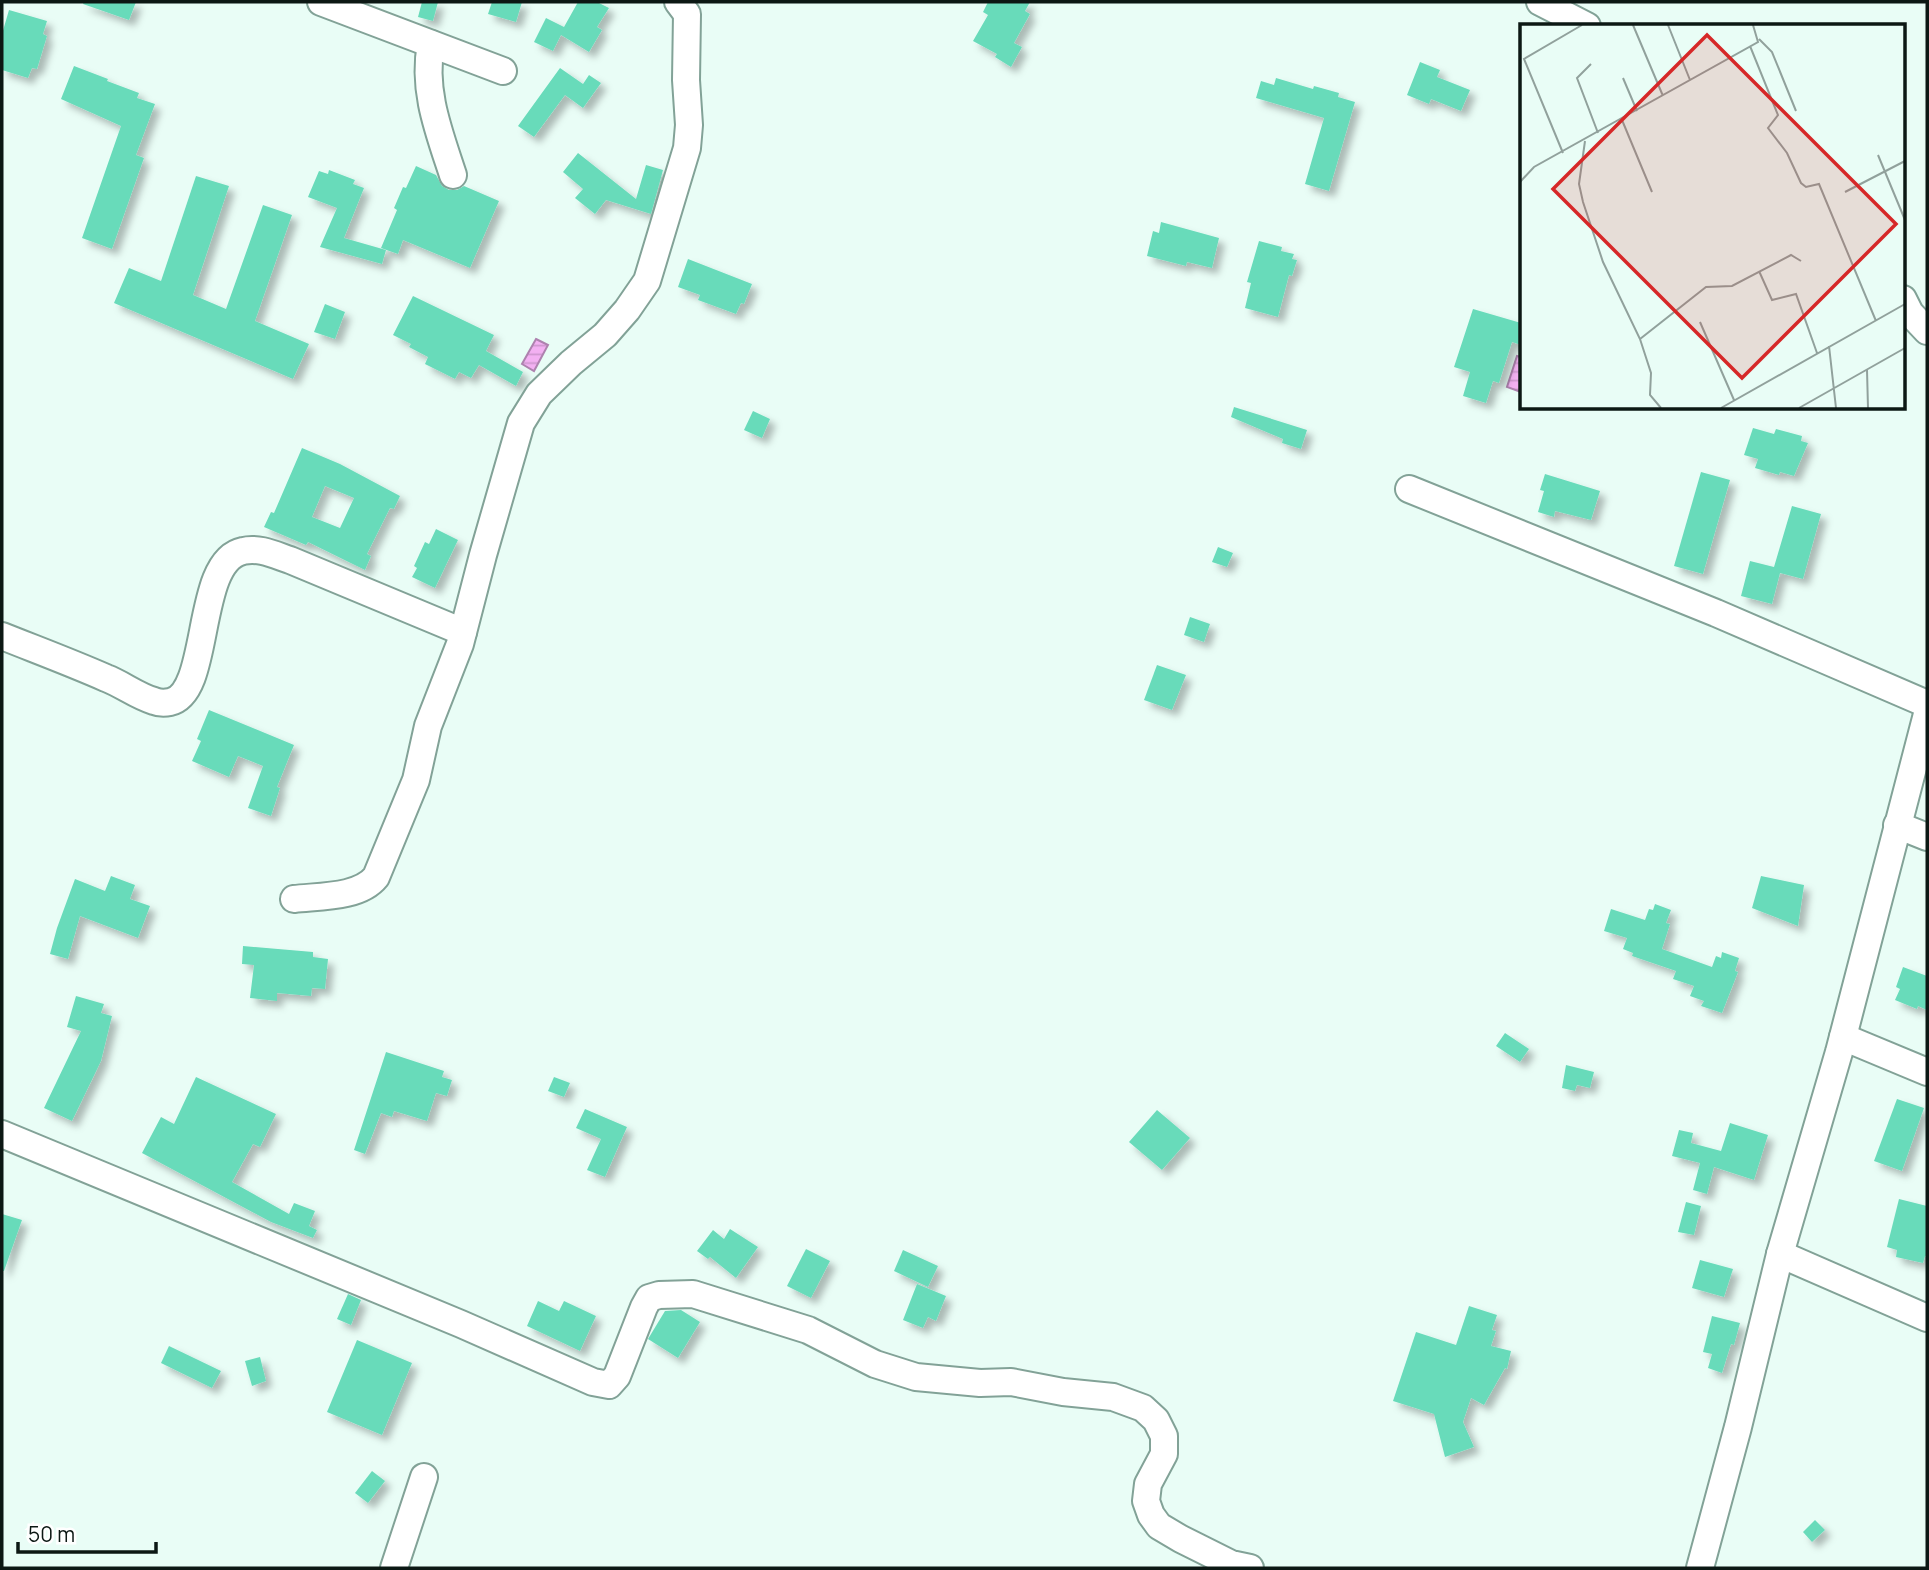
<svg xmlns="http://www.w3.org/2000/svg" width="1929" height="1570" font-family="Manrope,sans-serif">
	<defs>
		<pattern id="water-rules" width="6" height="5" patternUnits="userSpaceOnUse" patternTransform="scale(1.75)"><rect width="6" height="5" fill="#f3b0f2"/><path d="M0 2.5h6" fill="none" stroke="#cf97cf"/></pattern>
		<filter id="shadow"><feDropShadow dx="6" dy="6" stdDeviation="3.5" flood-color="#0004"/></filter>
	</defs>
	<rect width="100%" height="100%" fill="#e9fdf6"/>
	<!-- water -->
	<g fill="url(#water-rules)" stroke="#ae82af" stroke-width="2">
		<polygon points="536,339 548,345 534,371 522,364"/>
		<polygon points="1517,356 1521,357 1521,392 1507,387"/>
	</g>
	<!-- building -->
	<g fill="#68dbba" fill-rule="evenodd" filter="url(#shadow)">
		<polygon points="84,2 136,2 129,20 83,4"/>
		<polygon points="422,2 438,2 433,21 418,17"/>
		<polygon points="492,2 522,2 516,22 488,14"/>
		<polygon points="578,2 597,2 609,8 597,27 602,30 589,52 561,35 553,51 534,42 546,18 564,27"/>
		<polygon points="988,2 1030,2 1025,11 1030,14 1014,43 1022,47 1011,67 995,57 997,54 973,41 988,15 983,12"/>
		<polygon points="9,10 47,21 43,34 47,36 37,69 32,68 28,78 2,70 2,34"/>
		<polygon points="1420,62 1440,70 1437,77 1470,90 1461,111 1431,99 1429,104 1407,95"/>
		<polygon points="74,66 108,79 107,81 139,93 137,98 155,104 136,155 144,158 112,249 82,238 121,126 61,99"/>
		<polygon points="560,68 583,84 589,75 601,83 583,108 565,95 534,137 518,126"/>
		<polygon points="1276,78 1313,89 1314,86 1339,93 1338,97 1355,102 1329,191 1305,184 1324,118 1256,98 1261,81 1274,85"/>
		<polygon points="578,153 636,199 646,165 663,170 651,214 606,200 595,214 575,198 583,189 563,172"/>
		<polygon points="416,166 436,175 442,186 449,190 457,190 464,186 499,201 470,268 403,240 398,254 381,248 397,210 394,208 403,187 406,188"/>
		<polygon points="329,170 355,180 353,184 364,188 344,238 386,250 382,264 320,247 337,208 308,197 319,171 328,174"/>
		<polygon points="196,176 229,186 193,295 226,309 263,205 292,215 255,321 309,344 293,379 114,303 129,268 161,281"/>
		<polygon points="1161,222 1219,238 1212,268 1187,262 1186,266 1147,256 1153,231 1159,233"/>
		<polygon points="1259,241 1282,247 1281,251 1294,254 1292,259 1297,260 1292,276 1289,275 1278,317 1245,308 1251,283 1247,282"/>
		<polygon points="688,259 752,284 744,304 741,303 736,314 698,300 700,295 678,287"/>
		<polygon points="413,296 494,335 486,351 523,372 516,386 479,365 471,378 459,372 455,379 425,364 428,357 409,347 411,344 393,335"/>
		<polygon points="325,304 345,312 335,339 314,332"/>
		<polygon points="1473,309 1521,323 1521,345 1512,342 1499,383 1493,381 1486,403 1463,396 1470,372 1454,367"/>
		<polygon points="1234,407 1307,430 1301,449 1282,443 1283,439 1231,417"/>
		<polygon points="753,411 770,419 762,438 744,430"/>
		<polygon points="1753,428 1774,434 1776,429 1802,436 1801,441 1808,443 1794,476 1780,472 1779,475 1755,468 1758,459 1744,455"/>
		<path d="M302 448 340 464 400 496 394 509 390 508 367 554 371 556 365 570 308 542 306 545 264 527 271 512 274 513ZM325 486 354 498 340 528 312 517Z"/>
		<polygon points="1701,472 1730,480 1703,574 1674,566"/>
		<polygon points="1545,474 1600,491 1591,520 1555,511 1554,517 1538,512 1544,491 1540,490"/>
		<polygon points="1792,506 1821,514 1803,579 1780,573 1772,604 1741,596 1750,561 1774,567"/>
		<polygon points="436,529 458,540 435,588 412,577 417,568 414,566 425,542 429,544"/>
		<polygon points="1218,547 1233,553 1227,567 1212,562"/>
		<polygon points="1190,617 1210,624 1204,642 1184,635"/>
		<polygon points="1157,665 1186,675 1172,710 1144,700"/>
		<polygon points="209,710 294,745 277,787 280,788 271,816 248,808 263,766 238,756 229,777 192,761 201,741 197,739"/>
		<polygon points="111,876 135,885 130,899 150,906 138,938 80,916 68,959 50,954 57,928 75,879 105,891"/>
		<polygon points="1761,876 1804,885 1798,926 1752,908"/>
		<polygon points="1655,904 1671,910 1666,923 1670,924 1662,949 1712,967 1716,956 1721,958 1722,952 1739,958 1735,971 1738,972 1722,1013 1701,1006 1704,1001 1690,996 1694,986 1673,979 1676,971 1632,956 1633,953 1623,949 1627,938 1604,931 1611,909 1645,920 1649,909 1653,910"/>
		<polygon points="243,946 313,952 313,957 328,959 325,989 312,988 311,996 277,993 277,1001 250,998 254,965 242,964"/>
		<polygon points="1903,967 1927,976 1927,1010 1918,1006 1917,1009 1895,1000 1900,989 1896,987"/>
		<polygon points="76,996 104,1004 101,1013 112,1016 101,1061 72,1121 44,1108 81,1031 67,1027"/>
		<polygon points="1505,1033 1529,1049 1520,1062 1496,1046"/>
		<polygon points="386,1052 444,1071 442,1077 452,1080 447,1096 436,1093 427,1121 394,1111 392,1117 381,1113 365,1154 354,1150"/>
		<polygon points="1566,1065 1594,1072 1590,1088 1577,1085 1575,1091 1562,1088"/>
		<polygon points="196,1077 276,1114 260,1147 253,1144 232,1182 289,1214 294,1203 315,1211 309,1226 317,1230 313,1238 271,1222 142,1153 161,1117 174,1124"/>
		<polygon points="554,1077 570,1083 564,1097 548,1091"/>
		<polygon points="1897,1099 1924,1108 1902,1171 1874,1161"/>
		<polygon points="585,1109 627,1127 605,1177 587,1170 601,1139 576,1128"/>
		<polygon points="1157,1110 1190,1138 1162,1170 1129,1142"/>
		<polygon points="1730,1123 1768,1135 1754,1180 1714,1167 1707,1194 1693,1190 1700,1163 1672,1156 1679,1130 1693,1133 1691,1143 1721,1151"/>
		<polygon points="1899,1199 1927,1206 1927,1257 1925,1256 1923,1263 1896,1257 1897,1250 1887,1247"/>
		<polygon points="1686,1202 1701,1206 1694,1235 1678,1232"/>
		<polygon points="2,1214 22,1220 4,1271 2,1271"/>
		<polygon points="730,1229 758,1247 736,1278 710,1257 708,1259 697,1251 713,1230 724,1239"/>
		<polygon points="806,1249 830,1261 811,1298 787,1286"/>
		<polygon points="903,1250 938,1266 928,1287 894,1271"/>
		<polygon points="1700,1260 1733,1269 1724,1297 1692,1288"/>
		<polygon points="917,1284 946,1296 936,1321 928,1317 923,1328 903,1320"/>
		<polygon points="348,1294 361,1300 351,1325 337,1319"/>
		<polygon points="538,1301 559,1311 564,1301 596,1316 580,1351 527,1326"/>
		<polygon points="1469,1306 1497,1315 1492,1330 1496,1331 1491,1346 1511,1351 1507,1369 1505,1368 1484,1405 1471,1398 1463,1422 1474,1447 1445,1457 1434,1414 1393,1401 1416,1332 1456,1345"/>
		<polygon points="681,1310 700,1322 678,1358 648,1339 665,1311"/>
		<polygon points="1712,1316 1740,1323 1734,1345 1731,1344 1722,1373 1708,1368 1712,1354 1703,1352"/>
		<polygon points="357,1340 412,1363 382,1435 327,1412"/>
		<polygon points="169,1346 221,1371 212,1388 161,1363"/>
		<polygon points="260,1357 266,1381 252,1386 245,1361"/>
		<polygon points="372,1471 385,1481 368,1503 355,1493"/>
		<polygon points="1815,1520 1825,1530 1812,1542 1803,1532"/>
	</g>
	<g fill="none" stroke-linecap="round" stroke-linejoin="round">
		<!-- minor casing -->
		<g stroke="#82a297" stroke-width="30">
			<g id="minor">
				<polyline points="321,2 503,71"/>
				<polyline points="1540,2 1587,26"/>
				<path d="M431 44C422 90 439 132 453 175"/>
				<polyline points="1903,299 1910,313 1927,331"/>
				<polyline points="1409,489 1716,613 1927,704"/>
				<path d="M2 636C37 650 72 663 106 678 122 684 137 696 154 701 159 703 165 703 170 702 212 693 194 561 243 551 259 547 275 555 290 560L463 632"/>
				<polyline points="1897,825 1927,837"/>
				<path d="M294 899C319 896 359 898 376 877L416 780 428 726 460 644 483 555 521 423 539 394 571 363 605 335 627 310 647 281 687 148 689 125 686 80 687 14 678 2"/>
				<polyline points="1843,1037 1927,1072"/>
				<polyline points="2,1134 461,1324 593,1382 609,1385 617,1376 644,1307 649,1298 659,1295 693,1294 808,1330 875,1364 916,1377 980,1383 1011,1382 1063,1392 1113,1397 1143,1408 1156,1420 1164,1436 1164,1454 1148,1484 1146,1501 1151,1515 1159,1526 1181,1539 1231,1564 1250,1568"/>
				<polyline points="1780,1254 1927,1318"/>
				<polyline points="394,1568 424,1477"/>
				<polyline points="1700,1568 1738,1427 1780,1254 1839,1052 1927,714"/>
			</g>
		</g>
		<!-- minor -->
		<use href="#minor" stroke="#fff" stroke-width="26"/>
	</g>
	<!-- overview -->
	<g transform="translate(1520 24)">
		<rect width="385" height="385" fill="#e9fdf6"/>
		<path fill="none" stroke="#91a19c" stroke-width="2" d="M113 1 143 72M148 1 170 56M239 15 252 28 276 87M230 22 258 91 248 104 267 129 281 159 286 163 299 160 356 297M71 40 57 54 78 109M103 54 117 87M102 96 132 168M65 117 59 160 63 178 83 238 120 315 131 349 130 371 141 384M43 129 4 35 62 1M358 131 385 196M0 158 14 143 238 18 233 1M325 168 385 137M239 247 252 276 276 270 297 329M180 298 214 376M120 315 186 263 212 262 271 231 281 237M309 322 316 384M347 346 348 384M201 384 385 280M279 384 385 324"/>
		<path fill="#d62828" fill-opacity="0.15" stroke="#d62828" stroke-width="3.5" d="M187 11 376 200 222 354 33 165Z"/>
		<rect width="385" height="385" fill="none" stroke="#0c1814" stroke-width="3.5"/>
	</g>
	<!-- border -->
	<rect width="1929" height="1570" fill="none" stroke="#0c1814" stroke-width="7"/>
	<!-- scale -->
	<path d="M18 1542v10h138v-10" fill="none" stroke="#0c1814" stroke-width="3.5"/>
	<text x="28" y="1542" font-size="21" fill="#0c1814" stroke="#ffffff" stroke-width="5" paint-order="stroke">50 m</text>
</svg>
